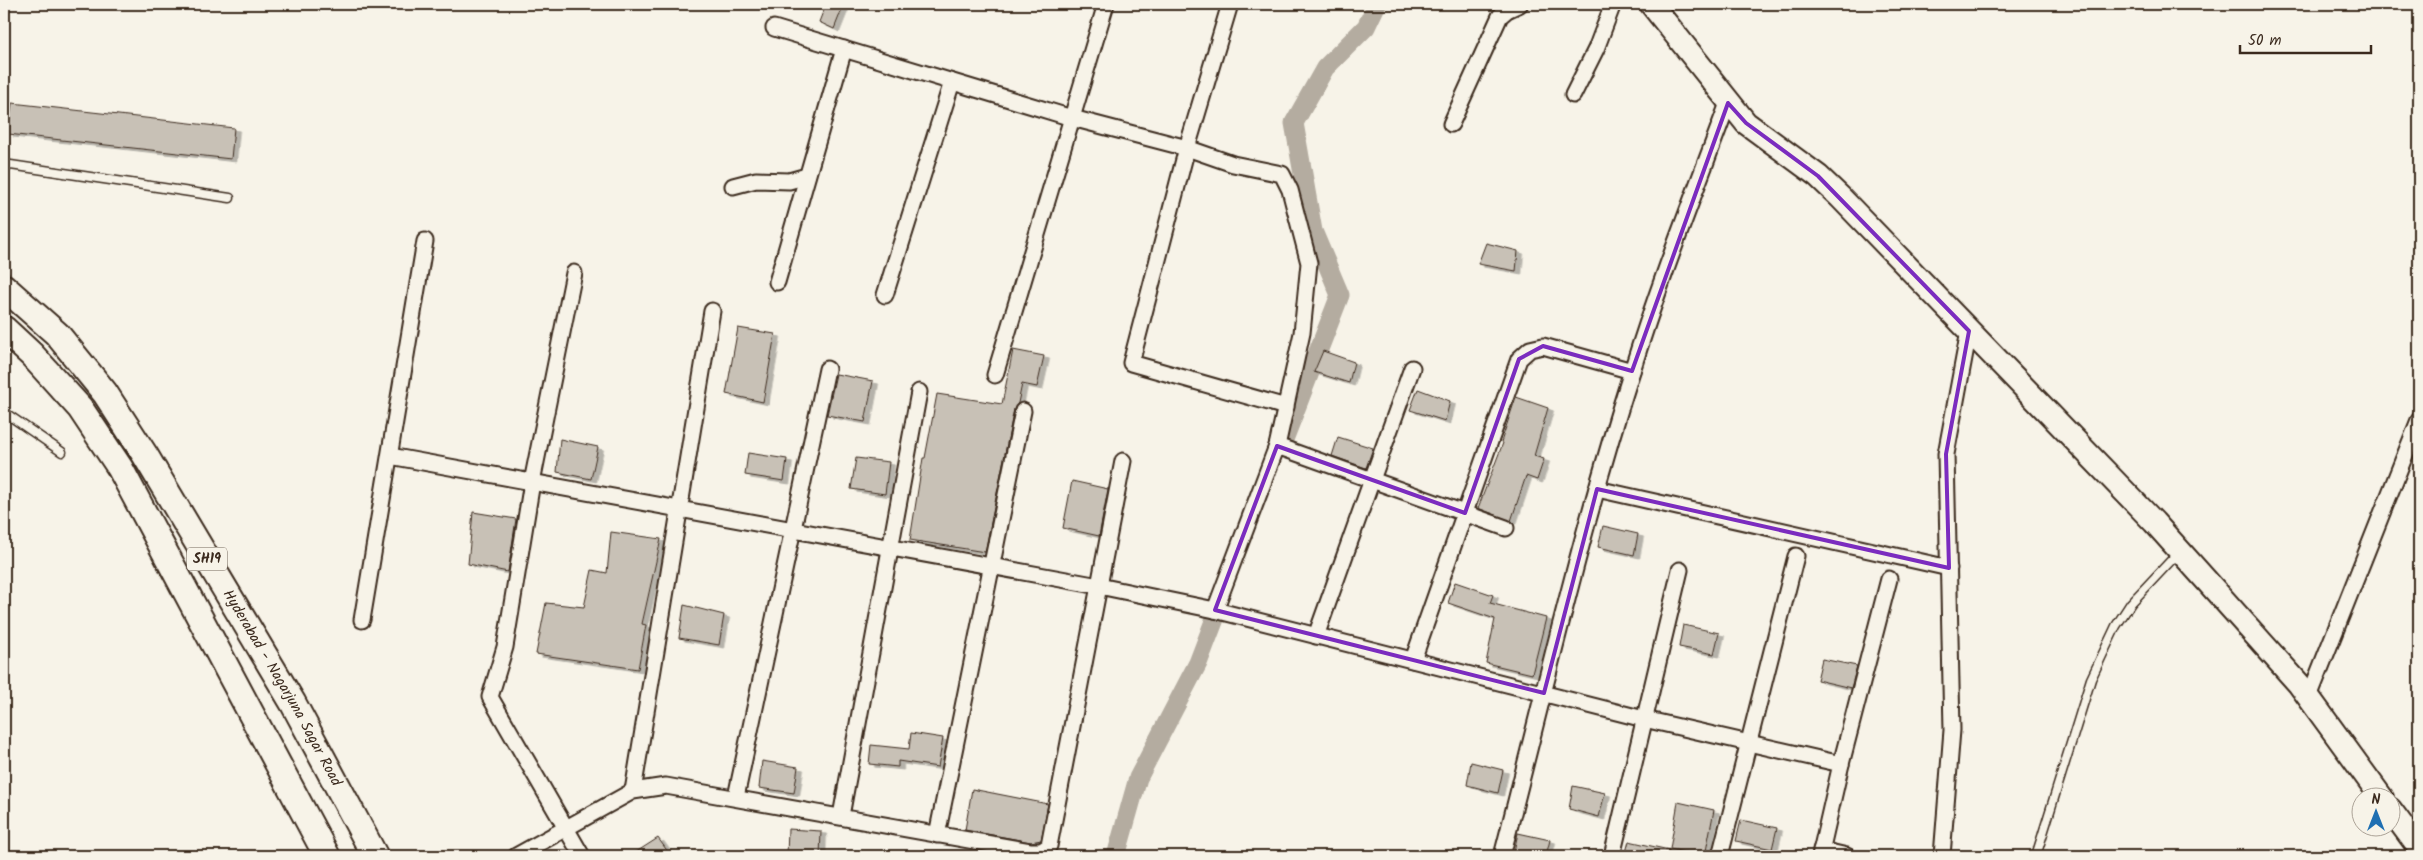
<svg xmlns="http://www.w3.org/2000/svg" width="2423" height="860" font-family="Kalam,sans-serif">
	<defs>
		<filter id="shadow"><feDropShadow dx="5.5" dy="3" stdDeviation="0" flood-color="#0004"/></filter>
	</defs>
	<rect width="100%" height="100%" fill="#f7f3e8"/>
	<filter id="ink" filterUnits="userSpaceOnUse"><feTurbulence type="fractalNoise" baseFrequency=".02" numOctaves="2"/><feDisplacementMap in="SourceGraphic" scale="10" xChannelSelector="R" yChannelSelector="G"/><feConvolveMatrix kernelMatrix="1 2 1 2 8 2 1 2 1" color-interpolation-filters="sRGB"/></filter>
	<g filter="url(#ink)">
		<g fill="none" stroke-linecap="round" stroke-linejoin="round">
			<!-- canal -->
			<g stroke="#b4aca0" stroke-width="19">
				<polyline points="1283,442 1340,295 1313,231 1294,123 1325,68 1366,27 1377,4"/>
				<polyline points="1116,856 1138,778 1198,663 1216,616"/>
			</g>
		</g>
		<!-- building -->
		<g fill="#c8c1b6" stroke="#3b2a1e" filter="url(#shadow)">
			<polygon points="826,4 844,4 834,29 819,22"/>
			<polygon points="12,103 234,128 231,159 8,134"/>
			<polygon points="1486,243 1518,251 1516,271 1478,264"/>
			<polygon points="738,328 775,334 763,402 726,394"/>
			<polygon points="1013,350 1044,356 1037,387 1022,384 1018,403 1014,409 985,552 910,540 923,458 925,458 937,394 1002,404"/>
			<polygon points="1323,351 1354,362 1349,383 1314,372"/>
			<polygon points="836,374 873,381 865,422 827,415"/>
			<polygon points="1418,389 1450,401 1445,421 1410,410"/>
			<polygon points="1516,397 1548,408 1534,456 1544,459 1537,480 1526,476 1511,521 1478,508 1503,443 1501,442"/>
			<polygon points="1338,437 1373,448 1366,468 1332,456"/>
			<polygon points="560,439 598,447 591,479 557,472"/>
			<polygon points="748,453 787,459 784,481 745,475"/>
			<polygon points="856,458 889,462 885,494 851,489"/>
			<polygon points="1072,481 1108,489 1099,536 1063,528"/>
			<polygon points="473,512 516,519 508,572 468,564"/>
			<polygon points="1603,526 1638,534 1634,555 1598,547"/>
			<polygon points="611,532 661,539 642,624 646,625 638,669 536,654 546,603 584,607 592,570 607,573"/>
			<polygon points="1455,582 1493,595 1490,603 1546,618 1532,674 1486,663 1495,619 1448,603"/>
			<polygon points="684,605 724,615 719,645 679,638"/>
			<polygon points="1683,625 1719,633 1714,654 1679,647"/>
			<polygon points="1822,659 1857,666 1851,688 1817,680"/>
			<polygon points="911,733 943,738 938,767 898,761 898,767 869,764 871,745 909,749"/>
			<polygon points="762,761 798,767 794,793 759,788"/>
			<polygon points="1471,762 1503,770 1498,793 1467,785"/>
			<polygon points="1573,786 1605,793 1599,817 1569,809"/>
			<polygon points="972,789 1048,804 1041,840 1031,842 965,830"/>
			<polygon points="1678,802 1714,810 1705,856 1670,849"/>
			<polygon points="1741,820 1777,828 1772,849 1736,841"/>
			<polygon points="788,829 821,831 820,856 787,856"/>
			<polygon points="1518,833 1550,840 1546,856 1513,856"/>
			<polygon points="658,838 671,856 630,856"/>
			<polygon points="1629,841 1669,850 1668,856 1625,856"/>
		</g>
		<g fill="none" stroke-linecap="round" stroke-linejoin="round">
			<!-- lane casing -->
			<g stroke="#3b2a1e" stroke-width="11">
				<g id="lane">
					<polyline points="4,164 230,198"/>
					<polyline points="4,412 62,452"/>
					<polyline points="2036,856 2091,679 2116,626 2131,603 2178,553"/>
				</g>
			</g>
			<!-- street casing -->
			<g stroke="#3b2a1e" stroke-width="19">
				<g id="street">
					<polyline points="1230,4 1187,148 1131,363 1286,407"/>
					<polyline points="774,28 1072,118 1187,148 1233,164 1282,174 1290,190 1309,263 1302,333 1277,446 1215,610"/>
					<polyline points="1573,95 1596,49 1613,4"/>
					<polyline points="1451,124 1500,16 1507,10 1520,4"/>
					<polyline points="733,186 756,180 789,181 807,176"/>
					<polyline points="574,273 532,482 505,647 490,697 582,856"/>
					<polyline points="777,282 844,49"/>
					<polyline points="885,295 952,82"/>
					<polyline points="995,375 1106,4"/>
					<polyline points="1277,446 1506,528"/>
					<polyline points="390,456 1099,586 1215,610 1644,719 1841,764 1820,856"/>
					<polyline points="1597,489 1949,568"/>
					<polyline points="362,620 425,241"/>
					<polyline points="1316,636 1412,368"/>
					<polyline points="1413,660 1519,359 1530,349 1543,346 1632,371"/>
					<polyline points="2309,697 2419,420"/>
					<polyline points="1841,764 1889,579"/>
					<polyline points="633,791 712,311"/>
					<polyline points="736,797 827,369"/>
					<polyline points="841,816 919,392"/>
					<polyline points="937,835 1023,411"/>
					<polyline points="1821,850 1847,856"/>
					<polyline points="516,856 633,791 666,786 1030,851 1041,851 1049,846 1123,461"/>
					<path d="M1502 856C1544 694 1581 530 1632 371 1660 280 1695 192 1728 103"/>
					<polyline points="1612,856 1680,570"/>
					<polyline points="1720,856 1796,556"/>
					<polyline points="1942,856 1952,730 1946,454 1969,331"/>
				</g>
			</g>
			<!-- secondary casing -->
			<g stroke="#3b2a1e" stroke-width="26">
				<g id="secondary">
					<polyline points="1651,4 1746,123 1818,176 1840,197 2154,522 2299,684 2382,798"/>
					<polyline points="2390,809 2419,848"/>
				</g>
			</g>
			<!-- primary casing -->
			<g stroke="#3b2a1e" stroke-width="29">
				<g id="primary">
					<path id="s1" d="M4 287 57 334 105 393 145 455 293 703 375 856"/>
					<polyline points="4,329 32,355 80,408 120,468 327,856"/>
				</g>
			</g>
			<!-- lane -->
			<use href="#lane" stroke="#f7f3e8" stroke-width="8"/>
			<!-- street -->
			<use href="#street" stroke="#f7f3e8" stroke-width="15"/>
			<!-- secondary -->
			<use href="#secondary" stroke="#f7f3e8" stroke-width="22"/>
			<!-- primary -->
			<use href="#primary" stroke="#f7f3e8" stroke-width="25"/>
		</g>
	</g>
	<!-- marked area -->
	<path fill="none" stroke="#7b2cbf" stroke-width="4" stroke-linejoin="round" d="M1728 103 1746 123 1818 176 1969 331 1946 454 1949 568 1597 489 1544 693 1215 610 1277 446 1465 513 1519 359 1543 346 1632 371Z"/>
	<g text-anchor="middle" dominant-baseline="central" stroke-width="4" stroke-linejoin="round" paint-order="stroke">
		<!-- shield labels -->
		<rect fill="#f7f3e8" stroke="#73665b" stroke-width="1" x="187" y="547.5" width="40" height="23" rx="4"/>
		<g font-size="14" font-weight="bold" fill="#3b2a1e">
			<text x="207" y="559">SH19</text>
		</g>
		<!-- street labels -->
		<g font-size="15" fill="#3b2a1e" stroke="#f7f3e8">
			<text stroke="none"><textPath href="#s1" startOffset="491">Hyderabad - Nagarjuna Sagar Road</textPath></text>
		</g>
	</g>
	<!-- margin -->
	<rect width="2423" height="860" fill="none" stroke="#f7f3e8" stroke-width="20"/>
	<rect x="10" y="10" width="2403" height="840" fill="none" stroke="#3b2a1e" stroke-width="2" filter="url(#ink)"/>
	<!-- north arrow -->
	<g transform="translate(2376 812)"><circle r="24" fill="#f7f3e8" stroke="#aca397"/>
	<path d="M0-4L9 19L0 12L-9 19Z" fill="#1f6fb2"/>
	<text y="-8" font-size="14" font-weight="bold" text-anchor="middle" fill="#3b2a1e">N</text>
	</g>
	<!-- scale -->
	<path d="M2240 45v8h131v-8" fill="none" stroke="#3b2a1e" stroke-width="2.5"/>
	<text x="2248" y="45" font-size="15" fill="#3b2a1e" stroke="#f7f3e8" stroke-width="4" paint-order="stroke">50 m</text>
</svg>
